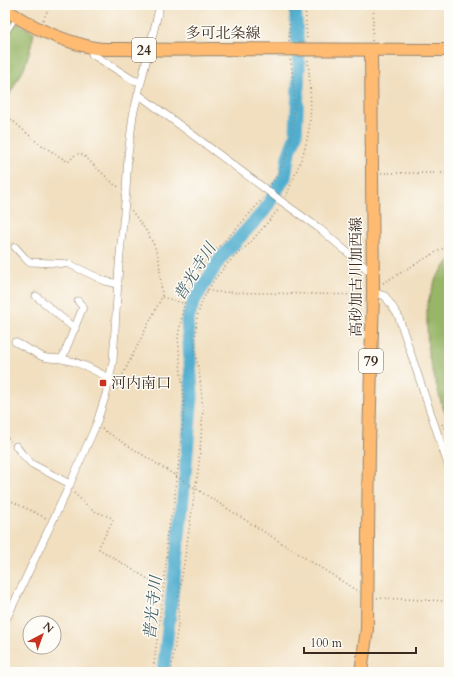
<svg xmlns="http://www.w3.org/2000/svg" width="454" height="677" font-family="Cardo,'Noto Serif JP',serif">
	<rect width="100%" height="100%" fill="#fdfcf7"/>
	<filter id="ink" filterUnits="userSpaceOnUse"><feTurbulence type="fractalNoise" baseFrequency=".025" numOctaves="2"/><feDisplacementMap in="SourceGraphic" scale="8" xChannelSelector="R" yChannelSelector="G"/><feConvolveMatrix kernelMatrix="1 2 1 2 8 2 1 2 1" color-interpolation-filters="sRGB"/></filter>
	<filter id="wash" filterUnits="userSpaceOnUse"><feTurbulence type="fractalNoise" baseFrequency=".012" numOctaves="4" result="noise"/><feDisplacementMap in="SourceGraphic" scale="16" xChannelSelector="R" yChannelSelector="G"/><feGaussianBlur stdDeviation="0.9" result="paint"/><feColorMatrix in="noise" values="0 0 0 0 0 0 0 0 0 0 0 0 0 0 0 0 0 1.4 0 .05"/><feComposite in="paint" operator="in"/></filter>
	<g filter="url(#wash)">
		<rect width="100%" height="100%" fill="#f1dfc0"/>
		<!-- forest -->
		<g fill="#98b668" stroke="#6a7043">
			<polygon points="5,16 7,18 34,32 32,43 25,66 5,103"/>
			<polygon points="449,261 449,420 442,406 428,353 427,327 427,305 436,278"/>
		</g>
		<g fill="none" stroke-linecap="round" stroke-linejoin="round">
			<!-- river -->
			<polyline stroke="#51aecf" stroke-width="13" points="163,672 182,509 192,396 189,344 187,321 194,301 220,259 264,211 285,177 288,157 296,135 299,64 295,5"/>
		</g>
	</g>
	<g filter="url(#ink)">
		<g fill="none" stroke-linecap="round" stroke-linejoin="round">
			<!-- service casing -->
			<g stroke="#96846f" stroke-width="5">
				<polyline id="service" points="5,36 16,18"/>
			</g>
			<!-- minor casing -->
			<g stroke="#96846f" stroke-width="8">
				<g id="minor">
					<polyline points="92,48 92,54 133,80 141,82"/>
					<polyline points="138,94 268,191 281,201 320,229 373,274"/>
					<polyline points="15,247 25,258 29,262 54,263 69,264 105,281 118,284"/>
					<polyline points="373,292 385,296 398,315 449,468"/>
					<polyline points="36,296 75,329"/>
					<path d="M15 342 43 357C49 359 55 358 62 359 80 362 94 370 109 378"/>
					<polyline points="62,359 83,307 78,301"/>
					<polyline points="109,381 117,385"/>
					<polyline points="16,446 22,454 32,464 70,484"/>
					<polyline points="5,622 70,484 96,425 106,394 113,361 119,265 126,191 128,155 133,115 160,5"/>
				</g>
			</g>
			<!-- primary casing -->
			<g stroke="#96846f" stroke-width="14">
				<g id="primary">
					<path d="M5 9C31 27 60 40 90 47 101 50 113 49 124 49 154 50 185 50 215 49 293 49 371 50 449 50"/>
					<polyline points="361,672 367,629 369,444 373,292 371,50"/>
				</g>
			</g>
			<!-- path -->
			<g stroke="#96846f" stroke-width="1.5" stroke-dasharray="1 3" stroke-linecap="butt">
				<polyline points="305,5 307,39"/>
				<polyline points="43,20 50,5"/>
				<polyline points="289,41 290,5"/>
				<polyline points="372,41 374,5"/>
				<polyline points="5,114 37,142 68,162 75,155 78,154 83,155 116,186 120,187"/>
				<polyline points="381,173 449,173"/>
				<path d="M271 184C297 152 297 96 290 58"/>
				<path d="M286 197C293 178 303 159 307 139 313 113 310 85 308 59"/>
				<polyline points="5,237 11,243"/>
				<polyline points="383,283 440,250 449,246"/>
				<polyline points="207,290 216,292 363,295"/>
				<polyline points="162,297 183,303"/>
				<polyline points="121,378 162,297 159,259 154,245 145,229 131,210"/>
				<polyline points="442,424 449,435"/>
				<polyline points="102,429 359,592"/>
				<polyline points="5,435 11,441"/>
				<polyline points="74,493 92,510 112,518 113,520 100,545 99,549 161,587 163,588"/>
				<polyline points="5,498 46,518"/>
				<polyline points="449,505 449,512"/>
				<polyline points="377,598 449,601"/>
				<polyline points="153,672 164,584 167,553 166,538 175,501 175,488 179,461 184,410 183,387 181,374 178,337 184,305 187,293 202,265 246,218 264,197"/>
				<polyline points="171,672 178,624 179,596 199,464 201,437 203,409 199,370 195,352 195,338 197,317 203,299 214,280 228,263 249,244 279,209"/>
			</g>
			<!-- service -->
			<use href="#service" stroke="#fff" stroke-width="3.5"/>
			<!-- minor -->
			<use href="#minor" stroke="#fff" stroke-width="7"/>
			<!-- primary -->
			<use href="#primary" stroke="#febb71" stroke-width="12"/>
		</g>
	</g>
	<!-- markers -->
	<rect fill="#c8321e" stroke="#fdfcf7" stroke-width="1.5" x="99" y="379" width="8" height="8" rx="2"/>
	<g text-anchor="middle" dominant-baseline="central" stroke-width="3" stroke-linejoin="round" paint-order="stroke">
		<!-- shield labels -->
		<g fill="#fdfcf7" stroke="#75695f" stroke-width="1">
			<rect x="132" y="38" width="24" height="24" rx="3"/>
			<rect x="359" y="349" width="24" height="24" rx="3"/>
		</g>
		<g font-size="14" font-weight="bold" fill="#3b2a1e">
			<text x="144" y="50">24</text>
			<text x="371" y="361">79</text>
		</g>
		<!-- street labels -->
		<g font-size="15" fill="#3b2a1e" stroke="#fdfcf7">
			<text x="223" y="33">多可北条線</text>
			<text transform="translate(356 277) rotate(-90)">高砂加古川加西線</text>
		</g>
		<!-- poi labels -->
		<g font-size="15" fill="#3b2a1e" stroke="#fdfcf7" text-anchor="start">
			<text x="111" y="383">河内南口</text>
		</g>
		<!-- water labels -->
		<g font-size="16" font-style="italic" fill="#445f65" stroke="#fdfcf7">
			<text transform="translate(195 272) rotate(-58)">普光寺川</text>
			<text transform="translate(153 608) rotate(-84)">普光寺川</text>
		</g>
	</g>
	<!-- margin -->
	<rect width="454" height="677" fill="none" stroke="#fdfcf7" stroke-width="20"/>
	<!-- north arrow -->
	<g transform="translate(42 635) rotate(41)"><circle r="19" fill="#fdfcf7" stroke="#afa8a0"/>
	<path d="M0-3L7 15L0 10L-7 15Z" fill="#c8321e"/>
	<text y="-6" font-size="11" font-weight="bold" text-anchor="middle" fill="#3b2a1e">N</text>
	</g>
	<!-- scale -->
	<path d="M304 647v6h112v-6" fill="none" stroke="#3b2a1e" stroke-width="2"/>
	<text x="310" y="647" font-size="12" fill="#3b2a1e" stroke="#fdfcf7" stroke-width="3" paint-order="stroke">100 m</text>
</svg>
